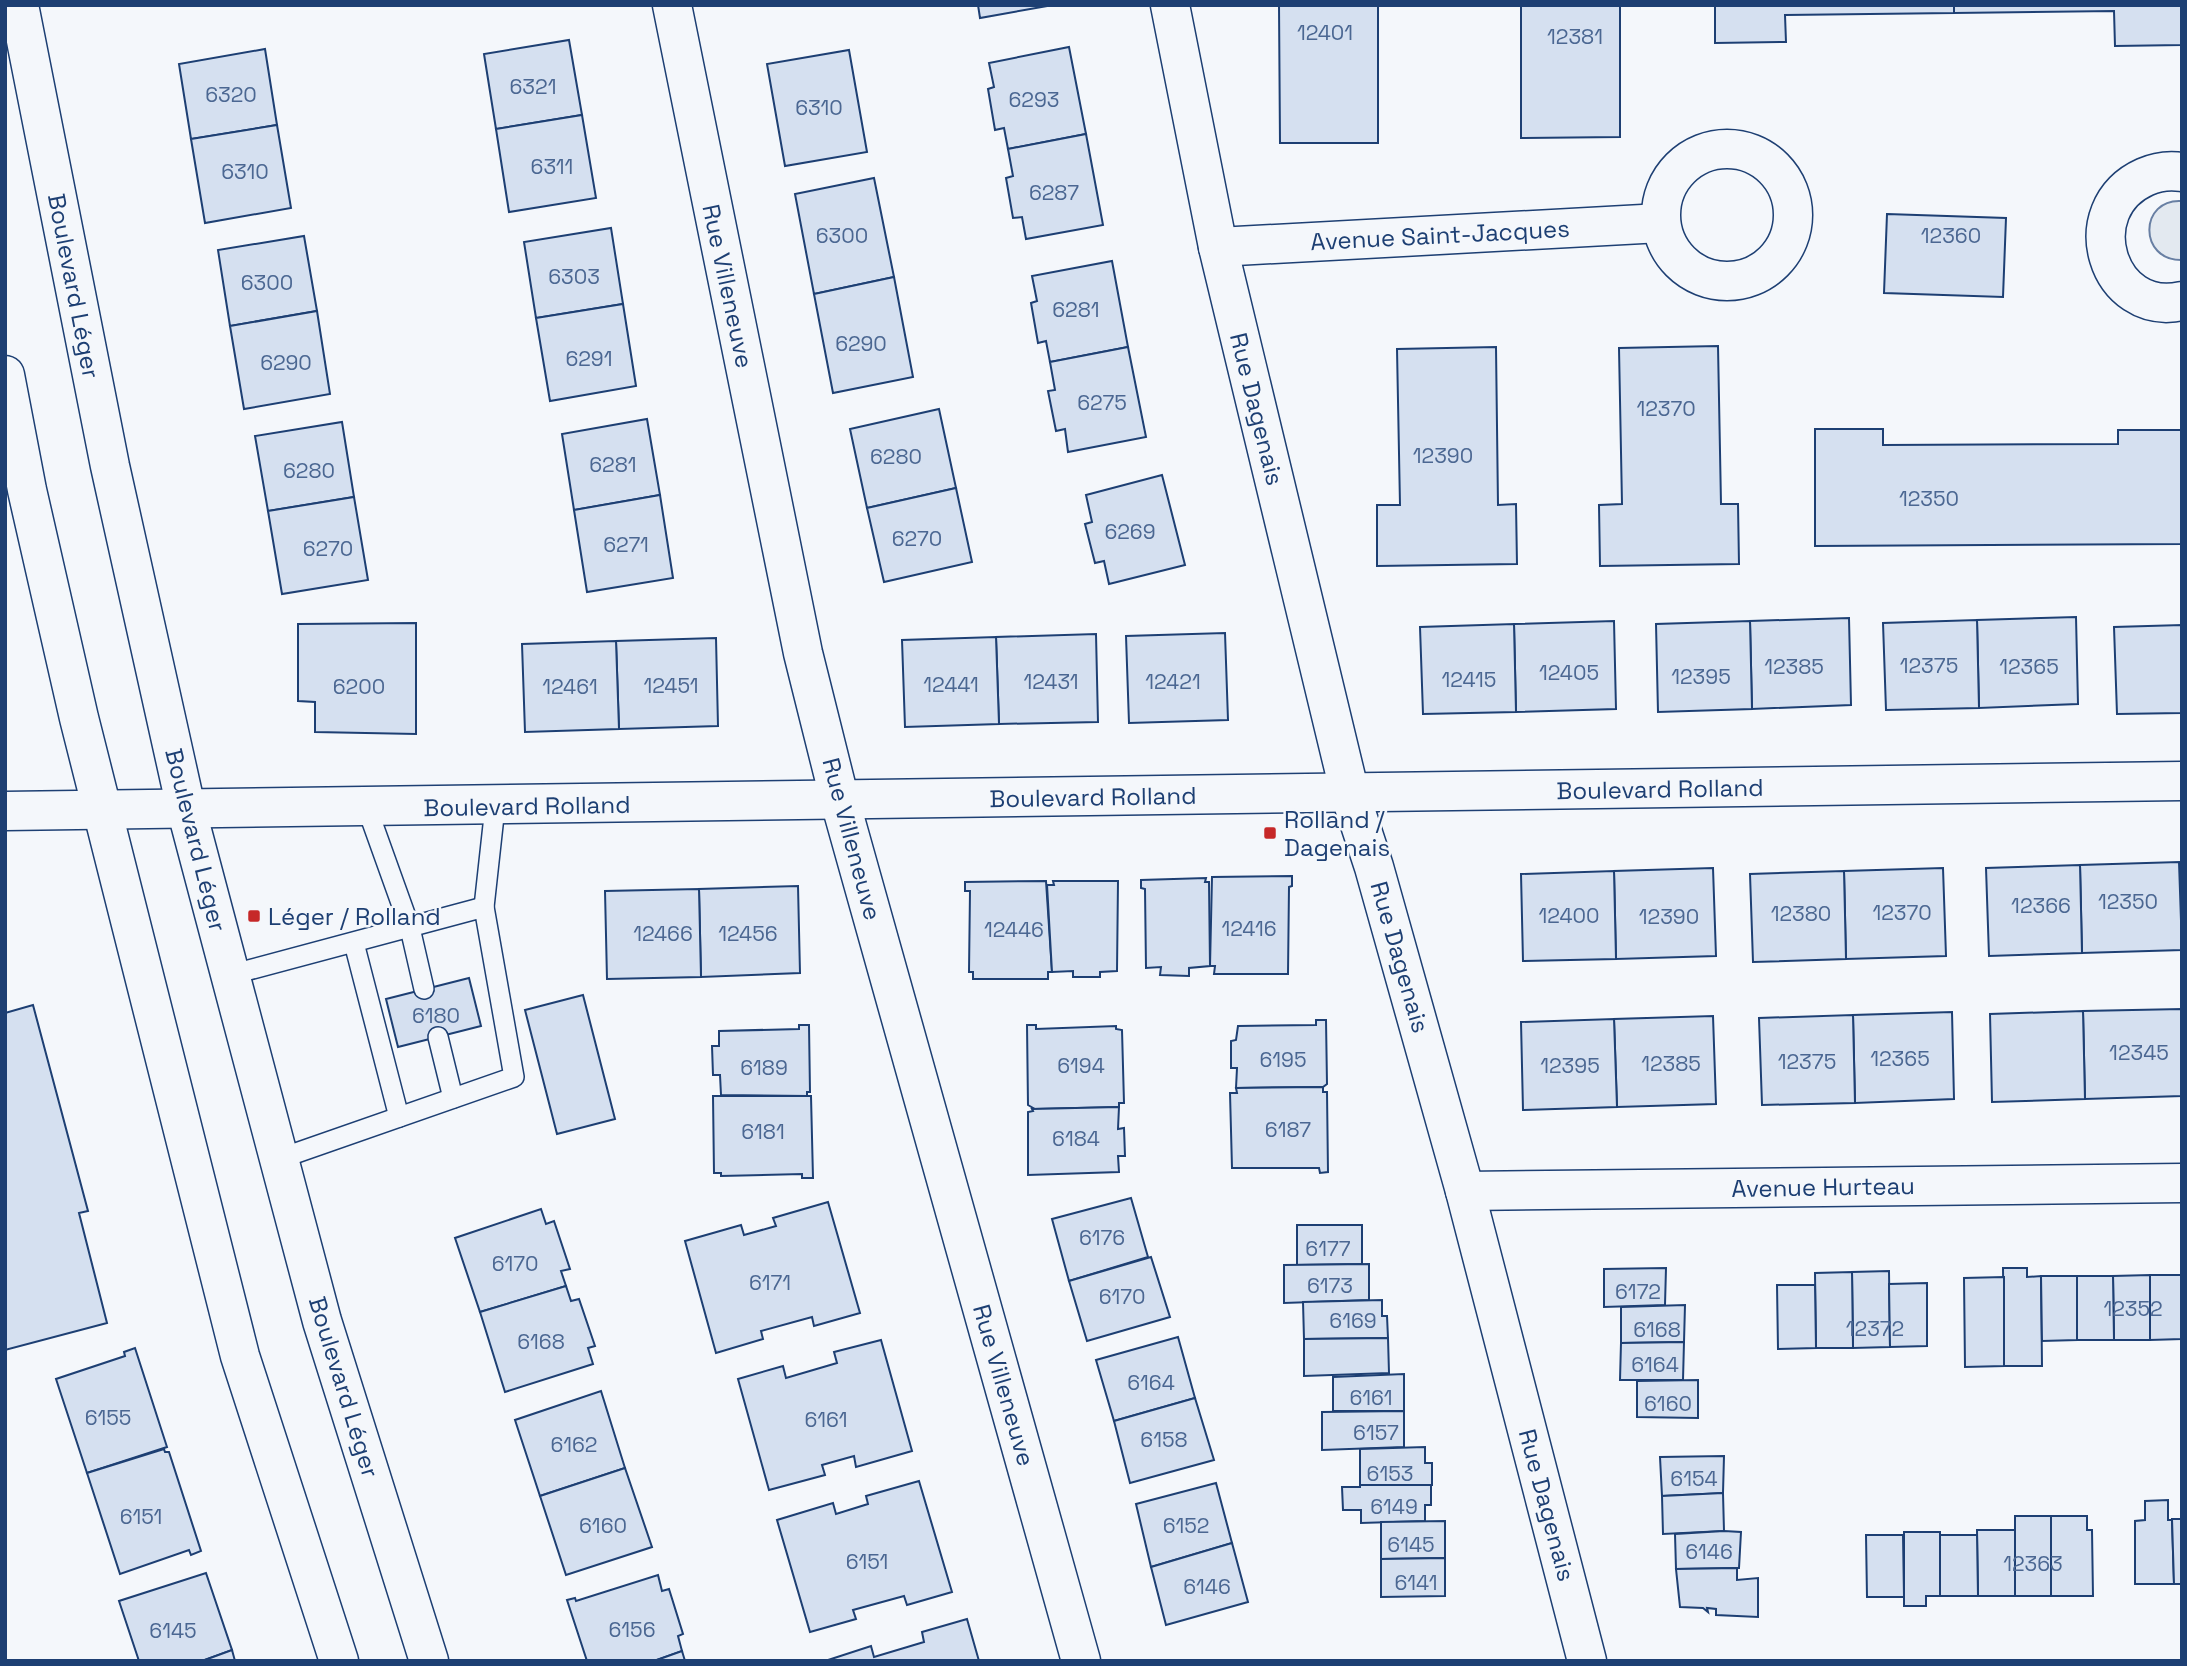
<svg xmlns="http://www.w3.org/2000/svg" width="2187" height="1666" font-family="'Space Grotesk',sans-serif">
	<rect width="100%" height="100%" fill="#f4f7fb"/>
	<!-- green -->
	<path fill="#e3e9f0" stroke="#687fa3" stroke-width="2" d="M2182 201V260C2138 261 2139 198 2182 201Z"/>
	<!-- building -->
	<g fill="#d5e0f0" stroke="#1d3f73" stroke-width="2">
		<polygon points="978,5 1053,5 980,18"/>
		<polygon points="1279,5 1378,5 1378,143 1280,143"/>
		<polygon points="1521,5 1620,5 1620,137 1521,138"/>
		<polygon points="1715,5 1954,5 1954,13 1785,15 1786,42 1715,43"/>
		<polygon points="1954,5 2182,5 2182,45 2115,46 2114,11 1954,13"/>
		<polygon points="569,40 582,115 496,129 484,54"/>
		<polygon points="1069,47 1086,134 1008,149 1004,128 995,130 988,89 994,87 989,63"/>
		<polygon points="265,49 277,125 191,139 179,64"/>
		<polygon points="849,50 867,152 785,166 767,64"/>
		<polygon points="582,115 596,198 509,212 496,129"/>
		<polygon points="277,125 291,208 205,223 191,139"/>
		<polygon points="1086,134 1103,225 1026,239 1022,217 1013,218 1006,178 1013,176 1008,149"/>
		<polygon points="874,178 894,277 814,294 795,194"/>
		<polygon points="1887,214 2006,218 2003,297 1884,293"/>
		<polygon points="611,228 623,304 536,318 524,242"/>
		<polygon points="304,236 317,311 230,326 218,250"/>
		<polygon points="1112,261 1128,347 1050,362 1046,341 1038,343 1031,303 1037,301 1032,276"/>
		<polygon points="894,277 913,377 833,393 814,294"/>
		<polygon points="623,304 636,386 550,401 536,318"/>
		<polygon points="317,311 330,394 244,409 230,326"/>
		<polygon points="1718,346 1721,504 1738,504 1739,564 1600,566 1599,505 1622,504 1619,348"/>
		<polygon points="1128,347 1146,437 1068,452 1065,429 1056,431 1048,391 1055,390 1050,362"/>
		<polygon points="1496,347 1498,505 1516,504 1517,564 1377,566 1377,505 1400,505 1397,349"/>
		<polygon points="939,409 956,488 867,508 850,429"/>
		<polygon points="647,419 660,495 574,510 562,434"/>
		<polygon points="342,422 354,497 268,511 255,436"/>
		<polygon points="1815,429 1883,429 1883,445 2118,444 2118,430 2182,430 2182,544 1815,546"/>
		<polygon points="1162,475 1185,565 1109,584 1104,561 1095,563 1085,524 1092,522 1086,495"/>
		<polygon points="956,488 972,562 884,582 867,508"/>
		<polygon points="660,495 673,578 587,592 574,510"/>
		<polygon points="354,497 368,580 282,594 268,511"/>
		<polygon points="2076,617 2078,704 1979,708 1977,620"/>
		<polygon points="1849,618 1851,705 1752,709 1750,621"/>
		<polygon points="1977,620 1979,708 1886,710 1883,623"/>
		<polygon points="1614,621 1616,709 1516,712 1514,624"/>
		<polygon points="1750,621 1752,709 1658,712 1656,624"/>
		<polygon points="416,623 416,734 315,732 315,702 298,701 298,624"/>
		<polygon points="1514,624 1516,712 1423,714 1420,627"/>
		<polygon points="2182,625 2182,713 2117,714 2114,627"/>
		<polygon points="1225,633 1228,720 1129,723 1126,636"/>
		<polygon points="1096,634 1098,722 999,724 996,637"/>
		<polygon points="996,637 999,724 905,727 902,640"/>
		<polygon points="716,638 718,726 619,729 616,641"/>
		<polygon points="616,641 619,729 525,732 522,644"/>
		<polygon points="2179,862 2182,950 2082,953 2080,865"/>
		<polygon points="2080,865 2082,953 1989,956 1986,868"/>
		<polygon points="1713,868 1716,956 1616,959 1614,871"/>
		<polygon points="1943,868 1946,956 1846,959 1844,871"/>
		<polygon points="1614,871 1616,959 1523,961 1521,874"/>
		<polygon points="1844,871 1846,959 1753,962 1750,874"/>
		<polygon points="1292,876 1292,886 1289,887 1288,974 1214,974 1215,966 1210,966 1212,877"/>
		<polygon points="1206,878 1205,882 1209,882 1210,966 1189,968 1189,976 1160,975 1161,967 1146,968 1145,889 1141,888 1141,880"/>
		<polygon points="1046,881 1052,972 1048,972 1048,979 973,979 973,972 969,972 970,891 965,891 965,882"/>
		<polygon points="1053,881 1118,881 1117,971 1100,972 1100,977 1073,977 1073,971 1052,972 1047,885 1054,885"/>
		<polygon points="798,886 800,973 701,977 699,889"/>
		<polygon points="699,889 701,977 607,979 605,891"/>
		<polygon points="469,978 481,1026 398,1047 386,999"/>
		<polygon points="583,995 615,1119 557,1134 525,1010"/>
		<polygon points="33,1005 88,1211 79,1213 107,1323 5,1350 5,1013"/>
		<polygon points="2182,1009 2182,1096 2085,1099 2083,1011"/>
		<polygon points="2083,1011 2085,1099 1992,1102 1990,1014"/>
		<polygon points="1952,1012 1954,1099 1855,1103 1853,1015"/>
		<polygon points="1853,1015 1855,1103 1762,1105 1759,1018"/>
		<polygon points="1713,1016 1716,1104 1617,1107 1614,1019"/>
		<polygon points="1614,1019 1617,1107 1523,1110 1521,1022"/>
		<polygon points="1316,1020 1326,1020 1327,1084 1323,1087 1236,1088 1237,1068 1231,1068 1231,1041 1236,1040 1238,1026 1316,1025"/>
		<polygon points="799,1025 809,1025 810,1092 807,1092 807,1096 721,1095 720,1075 713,1075 712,1046 719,1046 719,1031 799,1029"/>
		<polygon points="1027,1025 1036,1025 1036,1029 1116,1026 1116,1029 1122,1030 1124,1103 1119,1103 1119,1107 1035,1109 1028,1105"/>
		<polygon points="1323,1087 1323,1092 1327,1092 1328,1172 1320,1173 1319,1168 1232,1168 1230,1093 1237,1093 1236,1088"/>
		<polygon points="713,1096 811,1096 813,1178 802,1178 802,1174 721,1176 721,1173 714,1173"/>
		<polygon points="1119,1107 1118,1129 1124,1128 1125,1156 1118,1156 1119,1172 1028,1175 1028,1112 1033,1111 1032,1109"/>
		<polygon points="1131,1198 1148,1257 1069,1281 1052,1219"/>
		<polygon points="828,1202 860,1313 814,1326 812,1317 761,1331 763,1339 716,1353 685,1241 741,1225 744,1235 776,1226 773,1218"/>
		<polygon points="541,1209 546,1224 554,1221 570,1269 561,1271 566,1286 480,1312 455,1238"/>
		<polygon points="1297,1225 1362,1225 1362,1264 1297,1265"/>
		<polygon points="1151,1257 1170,1317 1087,1341 1069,1281"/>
		<polygon points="1369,1264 1369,1300 1284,1303 1284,1265"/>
		<polygon points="1666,1268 1665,1305 1604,1307 1604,1269"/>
		<polygon points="2003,1268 2027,1268 2027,1277 2041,1276 2042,1366 2004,1366"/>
		<polygon points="1889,1271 1890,1347 1853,1348 1852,1272"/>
		<polygon points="1852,1272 1853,1348 1816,1348 1815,1273"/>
		<polygon points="2150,1275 2182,1275 2182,1339 2150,1340"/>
		<polygon points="2150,1275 2150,1340 2114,1340 2113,1276"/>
		<polygon points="2041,1276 2077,1276 2077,1340 2042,1341"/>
		<polygon points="2077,1276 2113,1276 2114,1340 2077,1340"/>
		<polygon points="2004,1277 2004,1366 1965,1367 1964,1278"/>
		<polygon points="1927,1283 1927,1346 1890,1347 1889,1284"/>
		<polygon points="1777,1285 1815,1285 1816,1348 1778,1349"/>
		<polygon points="566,1286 571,1301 579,1299 595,1346 588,1348 593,1364 505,1392 480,1312"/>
		<polygon points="1382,1300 1382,1316 1387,1316 1388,1338 1304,1339 1303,1302"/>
		<polygon points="1685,1305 1684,1342 1621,1343 1621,1307"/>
		<polygon points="1178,1337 1195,1398 1114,1421 1096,1360"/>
		<polygon points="1388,1338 1389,1373 1304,1376 1304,1339"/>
		<polygon points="881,1340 912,1451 856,1467 854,1456 822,1465 825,1475 769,1490 738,1379 783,1366 786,1378 837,1363 834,1352"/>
		<polygon points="1684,1342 1683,1380 1620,1380 1621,1343"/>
		<polygon points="135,1348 167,1447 87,1473 56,1379 125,1356 124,1352"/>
		<polygon points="1404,1374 1404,1411 1333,1411 1333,1377"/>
		<polygon points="1698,1380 1698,1418 1637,1417 1637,1381"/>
		<polygon points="601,1391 625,1468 540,1496 515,1420"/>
		<polygon points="1195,1398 1214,1460 1130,1483 1114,1421"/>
		<polygon points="1404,1411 1404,1447 1322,1450 1322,1412"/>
		<polygon points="1425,1447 1425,1463 1432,1463 1432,1485 1360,1485 1360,1449"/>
		<polygon points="164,1449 165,1452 169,1452 201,1551 191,1555 189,1550 120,1574 87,1473"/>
		<polygon points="1724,1456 1723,1493 1662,1496 1660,1457"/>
		<polygon points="625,1468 652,1547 566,1575 540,1496"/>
		<polygon points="919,1481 952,1592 907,1605 904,1596 853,1610 856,1619 810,1632 777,1520 833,1503 836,1514 868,1504 866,1496"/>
		<polygon points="1216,1483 1232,1543 1151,1567 1136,1504"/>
		<polygon points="1360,1485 1431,1485 1431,1505 1425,1505 1425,1521 1361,1523 1361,1510 1343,1510 1342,1487 1360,1487"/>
		<polygon points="1723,1493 1724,1531 1663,1534 1662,1496"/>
		<polygon points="2168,1500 2168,1520 2172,1520 2174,1584 2135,1584 2135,1521 2145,1520 2145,1501"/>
		<rect x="2015" y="1516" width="36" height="80"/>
		<polygon points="2051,1516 2087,1516 2087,1530 2092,1530 2093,1596 2051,1596"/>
		<polygon points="2172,1519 2182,1519 2182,1584 2174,1584"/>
		<polygon points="1445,1521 1445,1558 1381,1559 1381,1522"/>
		<polygon points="1977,1530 2015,1530 2015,1596 1978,1596"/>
		<polygon points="1724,1531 1741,1532 1739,1568 1676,1569 1675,1534"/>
		<polygon points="1904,1532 1940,1532 1940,1596 1926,1596 1926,1606 1904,1606"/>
		<polygon points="1866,1535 1903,1535 1904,1597 1867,1597"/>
		<polygon points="1940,1535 1977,1535 1978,1596 1940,1596"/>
		<polygon points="1232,1543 1248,1602 1166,1625 1151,1567"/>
		<polygon points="1445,1558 1445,1596 1381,1597 1381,1559"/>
		<polygon points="1737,1568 1737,1580 1758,1578 1758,1617 1716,1615 1716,1609 1707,1608 1708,1612 1703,1608 1680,1607 1676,1569"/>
		<polygon points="206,1573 232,1650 202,1661 139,1661 119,1601"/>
		<polygon points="658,1575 662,1591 669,1589 683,1634 678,1636 682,1651 654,1661 587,1661 567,1600 575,1598 576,1601"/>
		<polygon points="967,1619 979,1661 825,1661 871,1646 874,1657 924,1642 922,1632"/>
		<polygon points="232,1650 235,1661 202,1661"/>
		<polygon points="682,1651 685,1661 654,1661"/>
	</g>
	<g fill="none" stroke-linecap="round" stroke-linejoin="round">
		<!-- lane casing -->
		<g stroke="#1d3f73" stroke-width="22">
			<g id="lane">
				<polyline points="367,808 410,928 424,989"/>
				<polyline points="484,907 495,807"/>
				<polyline points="354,943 399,1117"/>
				<polyline points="230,975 484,907 514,1077 279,1159"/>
				<polyline points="438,1037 453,1098"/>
			</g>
		</g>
		<!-- street casing -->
		<g stroke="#1d3f73" stroke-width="41">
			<g id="street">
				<polyline points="672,5 803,653 840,801 1081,1661"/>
				<polyline points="1170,5 1218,247 1350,794 1374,867 1465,1191 1587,1661"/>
				<circle cx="1727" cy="215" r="66"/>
				<path d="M2182 172C2169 170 2156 172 2145 177 2074 209 2107 318 2182 301"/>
				<polyline points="1218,247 1661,223"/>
				<polyline points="5,811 2182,781"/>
				<polyline points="1465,1191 2182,1183"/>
			</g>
		</g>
		<!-- secondary casing -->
		<g stroke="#1d3f73" stroke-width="41">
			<g id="secondary">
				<polyline points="19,5 110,466 186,808 322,1321 429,1661"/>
				<polyline points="5,375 27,490 79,718 240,1356 339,1661"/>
			</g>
		</g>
		<!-- lane -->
		<use href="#lane" stroke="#f4f7fb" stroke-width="19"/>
		<!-- street -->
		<use href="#street" stroke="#f4f7fb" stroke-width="38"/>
		<!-- secondary -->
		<use href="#secondary" stroke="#f4f7fb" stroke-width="38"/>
	</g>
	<!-- markers -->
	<g fill="#c62828" stroke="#f4f7fb" stroke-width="2.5">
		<rect x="1263" y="826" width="14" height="14" rx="3.5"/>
		<rect x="247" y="909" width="14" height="14" rx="3.5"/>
	</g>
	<g text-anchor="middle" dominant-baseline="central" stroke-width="5" stroke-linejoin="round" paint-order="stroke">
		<!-- number labels -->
		<g font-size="21" fill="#4b6792">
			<text x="1325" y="32">12401</text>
			<text x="1575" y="36">12381</text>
			<text x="533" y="86">6321</text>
			<text x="231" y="94">6320</text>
			<text x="1034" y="99">6293</text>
			<text x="819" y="107">6310</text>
			<text x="552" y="166">6311</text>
			<text x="245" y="171">6310</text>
			<text x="1054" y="192">6287</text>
			<text x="842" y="235">6300</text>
			<text x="1951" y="235">12360</text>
			<text x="574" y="276">6303</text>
			<text x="267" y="282">6300</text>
			<text x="1076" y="309">6281</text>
			<text x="861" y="343">6290</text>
			<text x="589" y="358">6291</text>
			<text x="286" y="362">6290</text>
			<text x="1102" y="402">6275</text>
			<text x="1666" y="408">12370</text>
			<text x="1443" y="455">12390</text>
			<text x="896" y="456">6280</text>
			<text x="613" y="464">6281</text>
			<text x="309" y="470">6280</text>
			<text x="1929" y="498">12350</text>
			<text x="1130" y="531">6269</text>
			<text x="917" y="538">6270</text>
			<text x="626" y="544">6271</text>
			<text x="328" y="548">6270</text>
			<text x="1929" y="665">12375</text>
			<text x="1794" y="666">12385</text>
			<text x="2029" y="666">12365</text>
			<text x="1569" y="672">12405</text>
			<text x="1701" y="676">12395</text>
			<text x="1469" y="679">12415</text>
			<text x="1051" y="681">12431</text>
			<text x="1173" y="681">12421</text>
			<text x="951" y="684">12441</text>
			<text x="671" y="685">12451</text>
			<text x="359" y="686">6200</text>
			<text x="570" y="686">12461</text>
			<text x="2128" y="901">12350</text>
			<text x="2041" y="905">12366</text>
			<text x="1902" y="912">12370</text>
			<text x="1801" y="913">12380</text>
			<text x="1569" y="915">12400</text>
			<text x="1669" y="916">12390</text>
			<text x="1249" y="928">12416</text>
			<text x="1014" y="929">12446</text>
			<text x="663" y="933">12466</text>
			<text x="748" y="933">12456</text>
			<text x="436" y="1015">6180</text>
			<text x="2139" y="1052">12345</text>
			<text x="1900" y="1058">12365</text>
			<text x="1283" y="1059">6195</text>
			<text x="1807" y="1061">12375</text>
			<text x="1671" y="1063">12385</text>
			<text x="1081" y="1065">6194</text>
			<text x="1570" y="1065">12395</text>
			<text x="764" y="1067">6189</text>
			<text x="1288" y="1129">6187</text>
			<text x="763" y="1131">6181</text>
			<text x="1076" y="1138">6184</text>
			<text x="1102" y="1237">6176</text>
			<text x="1328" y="1248">6177</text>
			<text x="515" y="1263">6170</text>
			<text x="770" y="1282">6171</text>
			<text x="1330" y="1285">6173</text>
			<text x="1638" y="1291">6172</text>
			<text x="1122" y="1296">6170</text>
			<text x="2133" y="1308">12352</text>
			<text x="1353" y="1320">6169</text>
			<text x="1875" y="1328">12372</text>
			<text x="1657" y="1329">6168</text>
			<text x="541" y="1341">6168</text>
			<text x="1655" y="1364">6164</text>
			<text x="1151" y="1382">6164</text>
			<text x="1371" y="1397">6161</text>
			<text x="1668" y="1403">6160</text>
			<text x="108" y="1417">6155</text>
			<text x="826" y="1419">6161</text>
			<text x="1376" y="1432">6157</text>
			<text x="1164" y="1439">6158</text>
			<text x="574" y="1444">6162</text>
			<text x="1390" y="1473">6153</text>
			<text x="1694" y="1478">6154</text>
			<text x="1394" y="1506">6149</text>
			<text x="141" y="1516">6151</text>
			<text x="603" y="1525">6160</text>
			<text x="1186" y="1525">6152</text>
			<text x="1411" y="1544">6145</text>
			<text x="1709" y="1551">6146</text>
			<text x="867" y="1561">6151</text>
			<text x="2033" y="1563">12363</text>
			<text x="1416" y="1582">6141</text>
			<text x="1207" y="1586">6146</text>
			<text x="632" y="1629">6156</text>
			<text x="173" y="1630">6145</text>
		</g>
		<!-- street labels -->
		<g font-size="24" fill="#1d3f73" stroke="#f4f7fb">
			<text transform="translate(1440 235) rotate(-3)">Avenue Saint-Jacques</text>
			<text transform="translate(74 286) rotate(79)">Boulevard Léger</text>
			<text transform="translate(728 286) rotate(78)">Rue Villeneuve</text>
			<text transform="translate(1257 409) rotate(76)">Rue Dagenais</text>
			<text transform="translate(1660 789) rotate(-1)">Boulevard Rolland</text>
			<text transform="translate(1093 797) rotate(-1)">Boulevard Rolland</text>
			<text transform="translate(527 806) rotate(-1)">Boulevard Rolland</text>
			<text transform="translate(852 839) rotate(75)">Rue Villeneuve</text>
			<text transform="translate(196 840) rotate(76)">Boulevard Léger</text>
			<text transform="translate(1400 957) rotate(74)">Rue Dagenais</text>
			<text transform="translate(1823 1187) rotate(-1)">Avenue Hurteau</text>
			<text transform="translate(1004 1385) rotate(74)">Rue Villeneuve</text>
			<text transform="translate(344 1387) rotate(73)">Boulevard Léger</text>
			<text transform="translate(1547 1505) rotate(75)">Rue Dagenais</text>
		</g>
		<!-- poi labels -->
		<g font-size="24" fill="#1d3f73" stroke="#f4f7fb" text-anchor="start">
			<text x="1284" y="819">Rolland /<tspan x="1284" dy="28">Dagenais</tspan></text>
			<text x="268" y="916">Léger / Rolland</text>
		</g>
	</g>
	<!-- border -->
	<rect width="2187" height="1666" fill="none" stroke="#1d3f73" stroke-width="14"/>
</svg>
